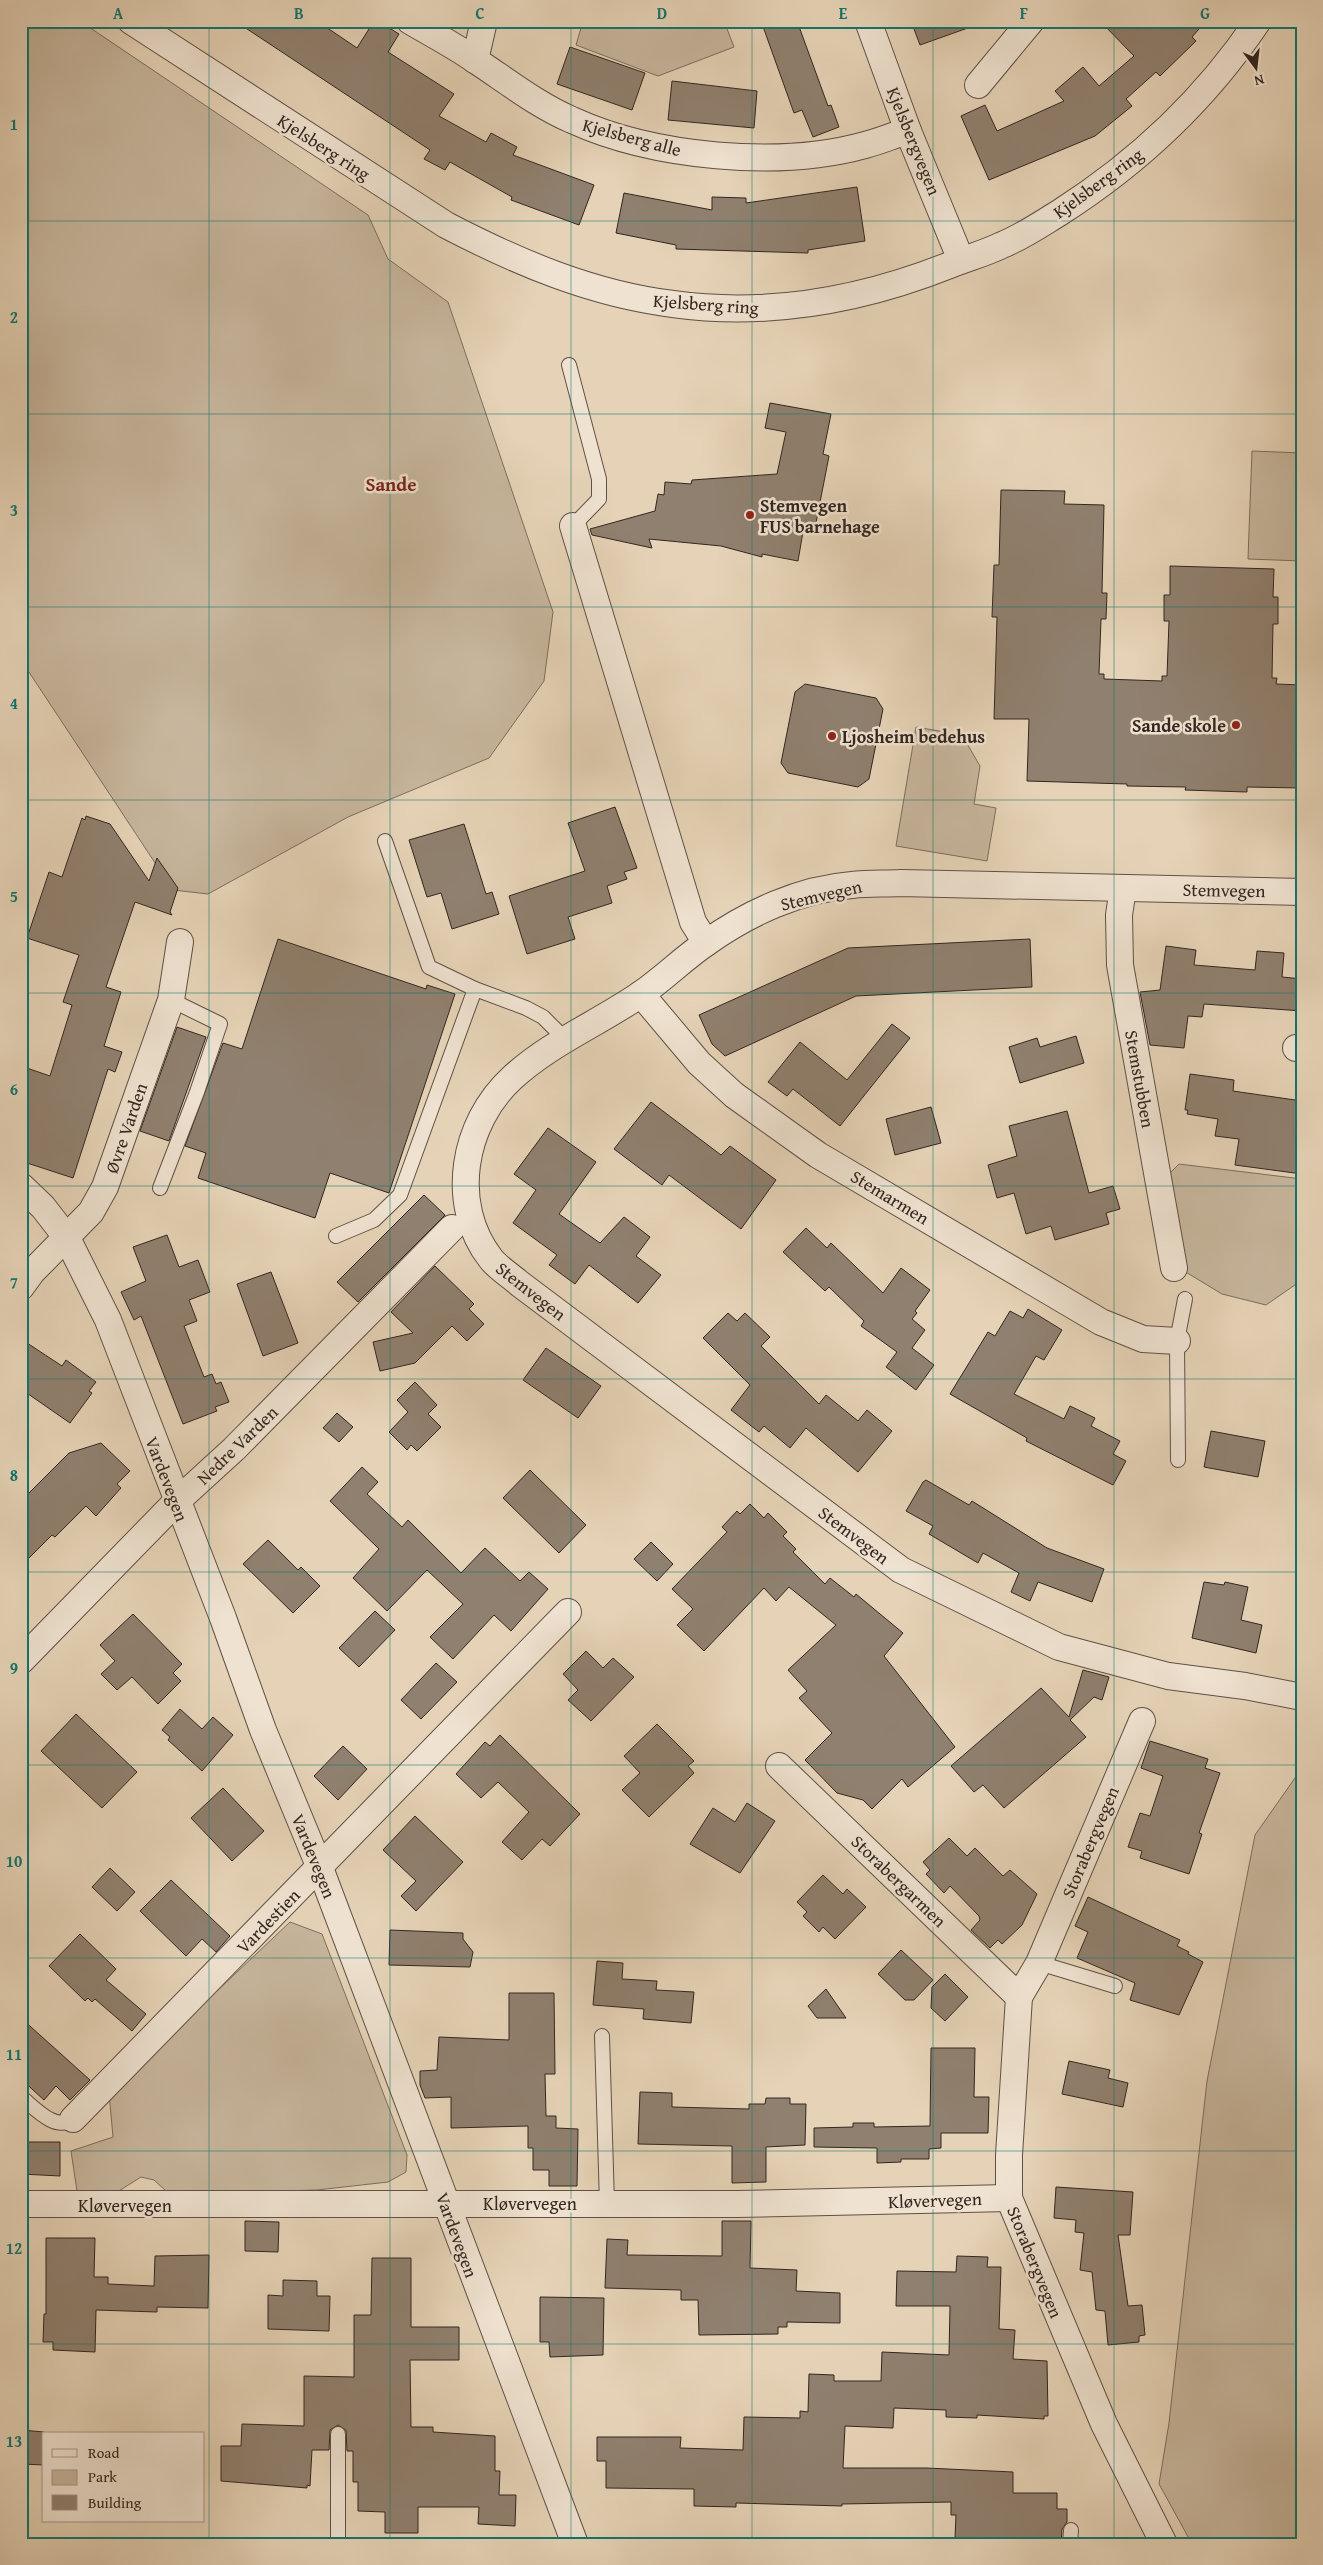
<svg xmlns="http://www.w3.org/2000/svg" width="1323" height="2565" font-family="'Gentium Book Plus',serif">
	<rect width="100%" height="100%" fill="#e6d3b7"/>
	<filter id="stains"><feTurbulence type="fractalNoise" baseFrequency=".004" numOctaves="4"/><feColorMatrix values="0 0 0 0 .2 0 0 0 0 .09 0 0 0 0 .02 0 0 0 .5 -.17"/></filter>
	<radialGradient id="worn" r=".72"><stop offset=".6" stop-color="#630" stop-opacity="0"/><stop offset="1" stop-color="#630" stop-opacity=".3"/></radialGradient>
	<!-- green -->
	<g fill="#c7b69d" stroke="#7c6e5e">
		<polygon points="21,21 80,21 368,215 388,259 448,302 553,612 544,681 489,758 348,817 208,894 173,890 21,660"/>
		<polygon points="583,21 724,21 734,47 658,76 576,45"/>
		<polygon points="1252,451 1302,453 1302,561 1248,559"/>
		<polygon points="916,727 962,735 980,766 974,804 996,808 987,861 896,846"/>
		<polygon points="1179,1164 1302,1179 1302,1280 1266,1305 1222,1294 1179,1268 1168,1175"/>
		<polygon points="1302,1768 1302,2544 1192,2544 1159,2484 1169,2423 1207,2081 1255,1835"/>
		<polygon points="290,1922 322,1934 407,2155 406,2172 388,2182 317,2190 239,2192 166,2191 154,2180 141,2177 114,2194 77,2191 71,2151 113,2137 109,2093"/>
	</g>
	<!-- building -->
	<g fill="#90806f" stroke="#322620">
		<polygon points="235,21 317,21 357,48 374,21 378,21 399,34 388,52 454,94 439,116 486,142 491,133 517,147 513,155 594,185 579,225 511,200 512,197 450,162 445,170 424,159 430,150"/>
		<polygon points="761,21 797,21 828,106 831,105 839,127 813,137 802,110 794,113"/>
		<polygon points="911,21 978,21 979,24 920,45"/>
		<polygon points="1100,21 1206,21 1192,37 1196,41 1160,76 1156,72 1126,99 1132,106 1095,136 989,180 961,116 985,105 997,131 1064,101 1055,91 1083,67 1099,86 1134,56"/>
		<polygon points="570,47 645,73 632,110 557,84"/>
		<polygon points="672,81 757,91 754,128 668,120"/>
		<polygon points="857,187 865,241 808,250 808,253 676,249 676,245 616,233 624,193 712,210 712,197 746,198 746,203"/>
		<polygon points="770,403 831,414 823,454 829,456 815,528 804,526 798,561 762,554 762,557 721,546 649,539 652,548 592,535 590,529 655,511 658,494 664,495 665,482 691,484 692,480 777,474 786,432 765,428"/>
		<polygon points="1001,490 1065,491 1064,504 1104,505 1102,593 1107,593 1106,619 1101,619 1099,674 1104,674 1104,679 1162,681 1162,676 1167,676 1169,621 1164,621 1164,595 1170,595 1170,566 1274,569 1273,597 1278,597 1278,624 1273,624 1272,678 1277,678 1276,684 1302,685 1302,788 1247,787 1247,792 1185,790 1186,787 1127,786 1127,784 1027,781 1029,719 994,719 997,617 992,617 994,565 999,565"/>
		<polygon points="805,684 876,698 883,709 869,779 858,787 788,773 781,763 795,692"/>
		<polygon points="615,807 637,868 624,872 627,879 607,886 612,903 568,917 575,939 527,954 509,896 585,871 568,823"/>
		<polygon points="86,816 110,824 149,881 157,858 178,888 170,912 172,915 135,902 106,987 121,992 104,1046 122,1052 115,1072 108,1069 73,1178 21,1161 21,1066 50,1076 72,1005 63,1002 79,955 27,938 49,872 62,877 82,818 85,820"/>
		<polygon points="464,824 486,894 492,892 499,914 452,929 441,893 427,897 409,840"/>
		<polygon points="278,939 426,989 427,985 455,994 389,1193 330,1173 315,1218 198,1178 206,1153 185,1146 223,1043 242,1049"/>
		<polygon points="1030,939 1032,987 856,996 725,1056 712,1044 699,1015 848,948"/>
		<polygon points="1166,946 1196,950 1194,965 1255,970 1257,951 1284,953 1282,977 1302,979 1302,1011 1204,1004 1202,1017 1188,1016 1184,1048 1150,1045 1140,992 1160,990"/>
		<polygon points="892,1024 910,1038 840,1126 793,1089 787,1096 768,1082 800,1042 847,1080"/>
		<polygon points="177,1027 206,1037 169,1141 140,1131"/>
		<polygon points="1076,1036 1084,1063 1020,1083 1009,1047 1037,1038 1040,1047"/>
		<polygon points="1190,1074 1234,1080 1233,1091 1302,1101 1302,1174 1235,1165 1239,1139 1215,1136 1218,1119 1187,1114 1188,1110 1185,1110"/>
		<polygon points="651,1102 721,1155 730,1146 776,1180 741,1229 669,1175 662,1185 614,1149"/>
		<polygon points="931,1107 941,1143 895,1155 886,1119"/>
		<polygon points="1067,1111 1089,1193 1113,1186 1120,1209 1106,1213 1109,1224 1055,1240 1051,1226 1026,1234 1014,1193 997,1198 988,1165 1017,1156 1009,1126"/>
		<polygon points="548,1128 596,1162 559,1214 600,1243 624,1217 650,1237 636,1256 661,1275 638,1303 589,1265 575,1284 549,1265 557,1255 513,1223 536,1190 514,1174"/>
		<polygon points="424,1195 445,1215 358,1302 337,1282"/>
		<polygon points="806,1228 827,1248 831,1243 883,1293 901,1268 930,1290 915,1311 917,1313 912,1319 925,1330 912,1348 934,1365 916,1390 886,1367 897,1352 861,1326 864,1321 829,1287 825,1291 783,1252"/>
		<polygon points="167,1235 179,1267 198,1260 210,1292 189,1300 197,1321 184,1326 204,1377 212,1374 216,1384 221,1382 229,1402 215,1407 217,1411 183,1424 141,1316 134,1320 121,1292 146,1281 133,1247"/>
		<polygon points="435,1266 474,1304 469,1309 484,1324 467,1341 452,1326 415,1363 380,1371 373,1342 413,1333 391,1312"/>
		<polygon points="271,1272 298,1343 263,1356 237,1284"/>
		<polygon points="1028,1309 1062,1330 1044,1360 1036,1356 1014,1394 1064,1419 1070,1406 1095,1418 1091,1426 1120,1441 1113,1454 1126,1461 1113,1485 1026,1441 1027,1438 950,1394 988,1332 995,1336 1010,1311 1023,1318"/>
		<polygon points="728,1313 737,1321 745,1313 770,1337 761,1346 819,1404 826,1395 858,1421 867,1410 892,1431 858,1472 806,1428 790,1448 764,1426 759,1432 731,1410 750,1385 703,1338"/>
		<polygon points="21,1339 62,1366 66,1360 96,1382 89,1391 92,1393 70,1423 21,1389"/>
		<polygon points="546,1348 601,1386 578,1418 523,1380"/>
		<polygon points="415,1382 437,1405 428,1414 441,1427 417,1451 411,1445 407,1450 389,1432 408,1412 397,1400"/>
		<polygon points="337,1413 353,1427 339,1442 323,1428"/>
		<polygon points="1211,1431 1265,1441 1258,1477 1204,1467"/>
		<polygon points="101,1443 130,1471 117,1484 121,1488 96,1516 86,1506 55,1537 52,1535 21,1566 21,1501 69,1453"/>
		<polygon points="362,1467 378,1482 367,1494 402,1527 408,1520 461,1573 485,1548 520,1581 529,1572 548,1589 511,1631 494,1615 453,1659 430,1637 463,1604 427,1570 387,1611 353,1578 379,1549 330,1501"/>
		<polygon points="530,1470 586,1525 559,1553 503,1498"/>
		<polygon points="926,1480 969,1505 972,1501 1047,1548 1104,1569 1092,1602 1038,1582 1030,1601 1011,1592 1019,1573 983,1553 978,1563 929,1534 933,1526 906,1511 923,1482"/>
		<polygon points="750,1504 764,1518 768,1513 787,1532 783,1536 796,1549 793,1552 825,1584 830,1578 854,1597 856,1594 903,1633 884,1656 955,1747 908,1787 902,1779 872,1809 863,1800 837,1793 805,1760 832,1733 799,1698 807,1691 788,1670 836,1625 789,1587 776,1601 764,1588 704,1651 677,1625 693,1609 672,1589 727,1532 722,1527 737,1511 740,1514"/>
		<polygon points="268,1540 298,1570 301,1567 320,1586 293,1613 243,1564"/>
		<polygon points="651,1542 673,1564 657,1581 634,1559"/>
		<polygon points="1204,1582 1224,1585 1225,1582 1248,1587 1241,1620 1262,1625 1256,1653 1192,1638"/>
		<polygon points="375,1611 395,1630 359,1667 339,1648"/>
		<polygon points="133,1614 182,1664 173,1673 181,1681 158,1704 132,1677 117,1690 101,1674 115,1661 100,1645"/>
		<polygon points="586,1651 603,1668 613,1658 634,1677 591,1721 568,1700 578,1690 563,1674"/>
		<polygon points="436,1663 457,1682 421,1719 401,1700"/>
		<polygon points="1083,1670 1109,1677 1102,1700 1094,1697 1070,1720 1086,1737 1004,1808 983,1785 974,1792 951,1766 1041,1688 1069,1717"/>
		<polygon points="180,1709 202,1729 213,1717 233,1735 202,1771 168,1740 170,1737 162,1730"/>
		<polygon points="76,1714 137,1772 102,1808 41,1751"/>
		<polygon points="657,1724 694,1761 688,1766 694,1773 649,1817 622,1790 640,1773 624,1756"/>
		<polygon points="500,1735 580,1814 550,1846 542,1839 522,1860 502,1842 529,1812 498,1782 481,1798 456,1774 485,1742 490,1746"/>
		<polygon points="1150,1741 1208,1759 1205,1768 1220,1773 1199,1833 1202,1834 1189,1874 1140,1858 1142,1851 1128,1847 1140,1813 1150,1816 1163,1776 1141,1768"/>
		<polygon points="343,1746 367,1769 338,1800 314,1776"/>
		<polygon points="223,1788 264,1831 232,1861 191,1818"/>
		<polygon points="747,1803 775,1821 740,1873 690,1844 713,1808 735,1822"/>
		<polygon points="415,1816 463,1862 416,1911 401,1896 416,1881 383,1850"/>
		<polygon points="949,1838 967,1856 975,1848 1003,1876 1010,1870 1037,1894 1022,1925 1002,1944 998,1940 990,1948 971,1930 980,1920 979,1916 950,1886 944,1893 926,1874 930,1870 923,1862"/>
		<polygon points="110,1868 135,1892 117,1911 92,1887"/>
		<polygon points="823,1875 843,1894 847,1889 866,1907 835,1939 823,1927 819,1932 803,1916 807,1912 797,1902"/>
		<polygon points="171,1880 230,1936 216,1952 202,1939 186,1956 140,1911"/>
		<polygon points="1088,1897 1180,1940 1177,1946 1189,1952 1188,1954 1203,1962 1179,2015 1130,2000 1135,1983 1077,1958 1088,1932 1075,1926"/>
		<polygon points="390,1930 463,1933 463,1939 473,1952 470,1967 389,1965"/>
		<polygon points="80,1934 116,1969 106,1980 146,2014 132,2031 95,1999 92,2002 88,1998 85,2001 49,1966"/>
		<polygon points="901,1950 933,1980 914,2000 905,2000 878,1974"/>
		<polygon points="597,1961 623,1963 622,1979 657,1981 656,1990 694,1992 691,2023 643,2019 644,2009 593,2005"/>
		<polygon points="945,1974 968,1997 945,2021 931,2008 932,1987"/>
		<polygon points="826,1989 846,2018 817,2018 808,2006"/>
		<polygon points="509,1993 554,1993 555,2074 545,2074 546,2116 556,2116 556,2128 578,2129 577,2186 549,2186 549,2170 533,2170 533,2148 528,2148 528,2126 451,2128 451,2097 425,2098 420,2085 420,2071 437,2070 439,2037 509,2040"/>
		<polygon points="21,2018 90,2080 70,2100 56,2086 44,2100 21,2079"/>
		<polygon points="931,2048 975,2048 974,2097 989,2097 988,2133 941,2133 941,2148 929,2149 929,2159 901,2159 901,2162 877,2163 877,2148 814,2147 814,2128 853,2127 853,2123 874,2123 874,2127 930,2126"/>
		<polygon points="1069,2061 1110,2070 1108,2078 1128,2083 1123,2107 1062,2094"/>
		<polygon points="640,2092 672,2093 672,2107 749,2109 749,2104 765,2104 766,2098 790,2098 790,2104 806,2104 805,2145 766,2147 766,2182 732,2183 732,2146 638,2144"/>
		<polygon points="21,2142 60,2142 60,2176 21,2174"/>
		<polygon points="1056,2187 1133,2192 1130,2235 1118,2235 1128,2306 1142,2305 1145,2335 1139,2336 1139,2342 1108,2345 1105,2311 1096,2310 1092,2272 1080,2270 1084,2233 1075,2232 1076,2220 1054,2218"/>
		<polygon points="245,2221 279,2222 278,2252 245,2251"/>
		<polygon points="722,2221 751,2221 750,2268 797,2270 796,2291 840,2293 840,2323 787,2322 787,2327 778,2327 778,2334 699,2335 698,2300 681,2300 681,2290 605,2288 607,2239 628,2240 627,2255 722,2256"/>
		<polygon points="46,2238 95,2238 94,2277 108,2277 108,2284 154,2286 155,2256 209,2255 208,2308 157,2307 157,2312 96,2310 95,2352 53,2350 53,2342 43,2342 44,2314 46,2314"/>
		<polygon points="957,2256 988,2257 987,2267 1001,2267 999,2329 1015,2330 1013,2359 1047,2361 1048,2416 1044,2416 1044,2419 977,2415 977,2418 946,2417 946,2410 894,2408 893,2428 845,2426 843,2468 926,2468 1013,2472 1013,2493 1057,2493 1057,2509 1067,2509 1067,2522 1062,2529 1061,2543 1030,2543 1030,2539 955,2538 956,2515 951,2515 951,2502 842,2504 842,2506 736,2503 736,2507 694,2506 694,2489 606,2488 606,2461 597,2461 597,2437 681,2437 680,2448 743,2450 744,2417 800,2418 800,2411 808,2412 809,2374 834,2375 834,2381 881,2381 882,2352 949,2355 950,2306 896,2306 897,2271 956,2272"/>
		<polygon points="372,2258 411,2258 411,2327 459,2327 459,2360 410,2360 411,2427 433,2427 433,2432 495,2436 495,2471 500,2471 499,2495 516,2495 515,2526 478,2524 479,2507 418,2507 418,2533 385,2533 385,2512 358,2511 358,2482 353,2482 353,2451 347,2451 346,2430 338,2425 330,2430 329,2450 312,2450 310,2486 307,2485 307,2488 221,2481 221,2446 241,2446 242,2424 304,2426 304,2376 354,2377 354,2315 371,2315"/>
		<polygon points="283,2280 317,2281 317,2296 330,2296 329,2331 268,2329 268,2295 283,2296"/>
		<polygon points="540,2297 604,2298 603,2355 550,2357 549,2342 540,2342"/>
		<polygon points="21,2430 44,2432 44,2465 21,2464"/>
	</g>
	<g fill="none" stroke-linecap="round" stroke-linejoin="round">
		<!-- service casing -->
		<g stroke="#5f5146" stroke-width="16">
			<g id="service">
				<polyline points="569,365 599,479 599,499 573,526"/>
				<polyline points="385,841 429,967 475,989 526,1008 543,1017 565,1039"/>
				<polyline points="160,1188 197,1092 220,1024 171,1000"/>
				<polyline points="336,1236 374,1220 400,1195 475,989"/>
				<polyline points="1178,1460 1177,1341 1185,1299"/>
				<polyline points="1039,1963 1115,1986"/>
				<polyline points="602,2036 607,2204"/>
				<path d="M21 2097C35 2108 55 2132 73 2119"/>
				<polyline points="338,2544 338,2434"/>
				<polyline points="1070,2544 1071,2530"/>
			</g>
		</g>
		<!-- minor casing -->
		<g stroke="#5f5146" stroke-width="28">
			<g id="minor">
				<path d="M131 21 446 225C517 262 592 294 673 304 767 317 862 300 950 265 967 258 986 253 1002 245 1022 237 1041 224 1059 213 1139 162 1205 100 1258 21"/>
				<path d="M410 21C432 34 455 46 475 60 507 81 537 105 572 120 653 157 779 169 865 145 880 141 894 135 908 131"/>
				<polyline points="868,21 908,131 961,260"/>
				<polyline points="475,60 484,21"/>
				<polyline points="978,85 1031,21"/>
				<polyline points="573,526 693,922 706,943"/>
				<polyline points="1123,888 1119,915 1120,965 1174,1268"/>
				<path d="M1302 892 901 883C884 884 868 883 852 885 800 889 748 913 706 943 684 958 664 978 641 994 599 1023 550 1043 512 1078 463 1123 448 1204 491 1259 498 1268 511 1276 520 1284L901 1570 1059 1647 1168 1676 1245 1686 1302 1697"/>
				<polyline points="641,994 699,1063 734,1095 818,1155 1101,1322 1143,1339 1177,1341"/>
				<polyline points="1296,1048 1302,1048"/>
				<polyline points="21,1186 43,1207 67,1238 108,1320 223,1618 263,1730 320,1868 575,2544"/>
				<polyline points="21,1287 32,1272 91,1212 105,1187 171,1000 180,942"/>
				<polyline points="21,1661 176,1502 234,1449 452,1228"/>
				<polyline points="1142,1721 1039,1963 1019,1997 1009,2155 1009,2198 1104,2424 1164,2544"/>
				<polyline points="779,1766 1019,1997"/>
				<polyline points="73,2119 568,1612"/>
				<polyline points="21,2204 737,2204 1009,2198"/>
			</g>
		</g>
		<!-- service -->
		<use href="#service" stroke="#efe2d0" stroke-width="14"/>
		<!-- minor -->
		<use href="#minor" stroke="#efe2d0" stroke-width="26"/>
	</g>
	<!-- grid -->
	<path fill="none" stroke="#0f766e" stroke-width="1" stroke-opacity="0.55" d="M209 21V2544M390 21V2544M571 21V2544M752 21V2544M933 21V2544M1114 21V2544M21 221H1302M21 414H1302M21 607H1302M21 800H1302M21 993H1302M21 1186H1302M21 1379H1302M21 1572H1302M21 1765H1302M21 1958H1302M21 2151H1302M21 2344H1302"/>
	<!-- markers -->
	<g fill="#8f2418" stroke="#efe2d0" stroke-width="2">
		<circle cx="750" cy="515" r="5"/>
		<circle cx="1236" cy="725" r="5"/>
		<circle cx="832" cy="736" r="5"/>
	</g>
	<g text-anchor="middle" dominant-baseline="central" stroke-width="5" stroke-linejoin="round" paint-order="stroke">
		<!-- street labels -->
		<g font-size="18" fill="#322620" stroke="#efe2d0">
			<text transform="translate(632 137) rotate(15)">Kjelsberg alle</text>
			<text transform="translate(914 141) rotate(68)">Kjelsbergvegen</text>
			<text transform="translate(324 147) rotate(33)">Kjelsberg ring</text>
			<text transform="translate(1098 183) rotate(-36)">Kjelsberg ring</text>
			<text transform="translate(706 304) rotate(4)">Kjelsberg ring</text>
			<text transform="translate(1224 890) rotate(1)">Stemvegen</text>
			<text transform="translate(821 895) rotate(-13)">Stemvegen</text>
			<text transform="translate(1140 1079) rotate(80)">Stemstubben</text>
			<text transform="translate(126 1128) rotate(-71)">Øvre Varden</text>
			<text transform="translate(890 1197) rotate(31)">Stemarmen</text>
			<text transform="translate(531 1291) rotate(38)">Stemvegen</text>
			<text transform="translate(237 1445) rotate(-44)">Nedre Varden</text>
			<text transform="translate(167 1479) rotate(69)">Vardevegen</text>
			<text transform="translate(854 1535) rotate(37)">Stemvegen</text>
			<text transform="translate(1090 1842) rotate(-67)">Storabergvegen</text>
			<text transform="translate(314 1856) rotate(68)">Vardevegen</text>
			<text transform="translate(899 1881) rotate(44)">Storabergarmen</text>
			<text transform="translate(268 1921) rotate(-46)">Vardestien</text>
			<text transform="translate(935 2200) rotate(-2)">Kløvervegen</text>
			<text x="530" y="2203">Kløvervegen</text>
			<text x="125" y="2205">Kløvervegen</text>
			<text transform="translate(457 2235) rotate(70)">Vardevegen</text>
			<text transform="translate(1035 2262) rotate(68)">Storabergvegen</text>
		</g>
		<!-- poi labels -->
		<g font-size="18" font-weight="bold" fill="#322620" stroke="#efe2d0" text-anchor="start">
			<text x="760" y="505">Stemvegen<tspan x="760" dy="21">FUS barnehage</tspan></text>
			<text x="1226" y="725" text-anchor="end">Sande skole</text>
			<text x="842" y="736">Ljosheim bedehus</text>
		</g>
		<!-- neighbourhood labels -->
		<g font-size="19" font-weight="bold" fill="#7a1f14" stroke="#efe2d0">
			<text x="391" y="484">Sande</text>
		</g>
	</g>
	<!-- margin -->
	<rect width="1323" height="2565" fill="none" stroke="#e6d3b7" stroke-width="55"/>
	<!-- legend -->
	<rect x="42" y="2432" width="162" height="90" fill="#efe2d0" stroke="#a3978a"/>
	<rect x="52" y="2449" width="25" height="8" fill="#efe2d0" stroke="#a3978a"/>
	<text x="88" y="2458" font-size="15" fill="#322620">Road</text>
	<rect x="52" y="2470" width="25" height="15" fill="#c7b69d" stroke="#a3978a"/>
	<text x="88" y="2482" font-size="15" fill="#322620">Park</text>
	<rect x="52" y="2495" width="25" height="15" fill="#90806f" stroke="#a3978a"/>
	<text x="88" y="2508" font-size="15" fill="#322620">Building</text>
	<!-- north arrow -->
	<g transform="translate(1256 68) rotate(165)" stroke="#efe2d0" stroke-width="4" paint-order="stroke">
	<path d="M0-4L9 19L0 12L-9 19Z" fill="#322620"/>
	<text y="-8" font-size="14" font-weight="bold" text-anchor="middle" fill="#322620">N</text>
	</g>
	<rect x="28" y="28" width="1268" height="2510" fill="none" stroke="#0f766e" stroke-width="2"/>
	<g font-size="16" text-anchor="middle" font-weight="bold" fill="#0f766e">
		<text x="118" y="19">A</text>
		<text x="299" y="19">B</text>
		<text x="480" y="19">C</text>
		<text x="662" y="19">D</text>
		<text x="843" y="19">E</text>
		<text x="1024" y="19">F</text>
		<text x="1205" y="19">G</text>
		<text x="14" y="130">1</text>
		<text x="14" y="323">2</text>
		<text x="14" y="516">3</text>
		<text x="14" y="709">4</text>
		<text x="14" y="902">5</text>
		<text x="14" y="1095">6</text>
		<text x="14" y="1288">7</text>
		<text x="14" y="1481">8</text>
		<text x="14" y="1674">9</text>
		<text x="14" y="1867">10</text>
		<text x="14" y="2060">11</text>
		<text x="14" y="2254">12</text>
		<text x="14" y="2447">13</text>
	</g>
	<rect width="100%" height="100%" filter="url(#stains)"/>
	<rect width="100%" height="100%" fill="url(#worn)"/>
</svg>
